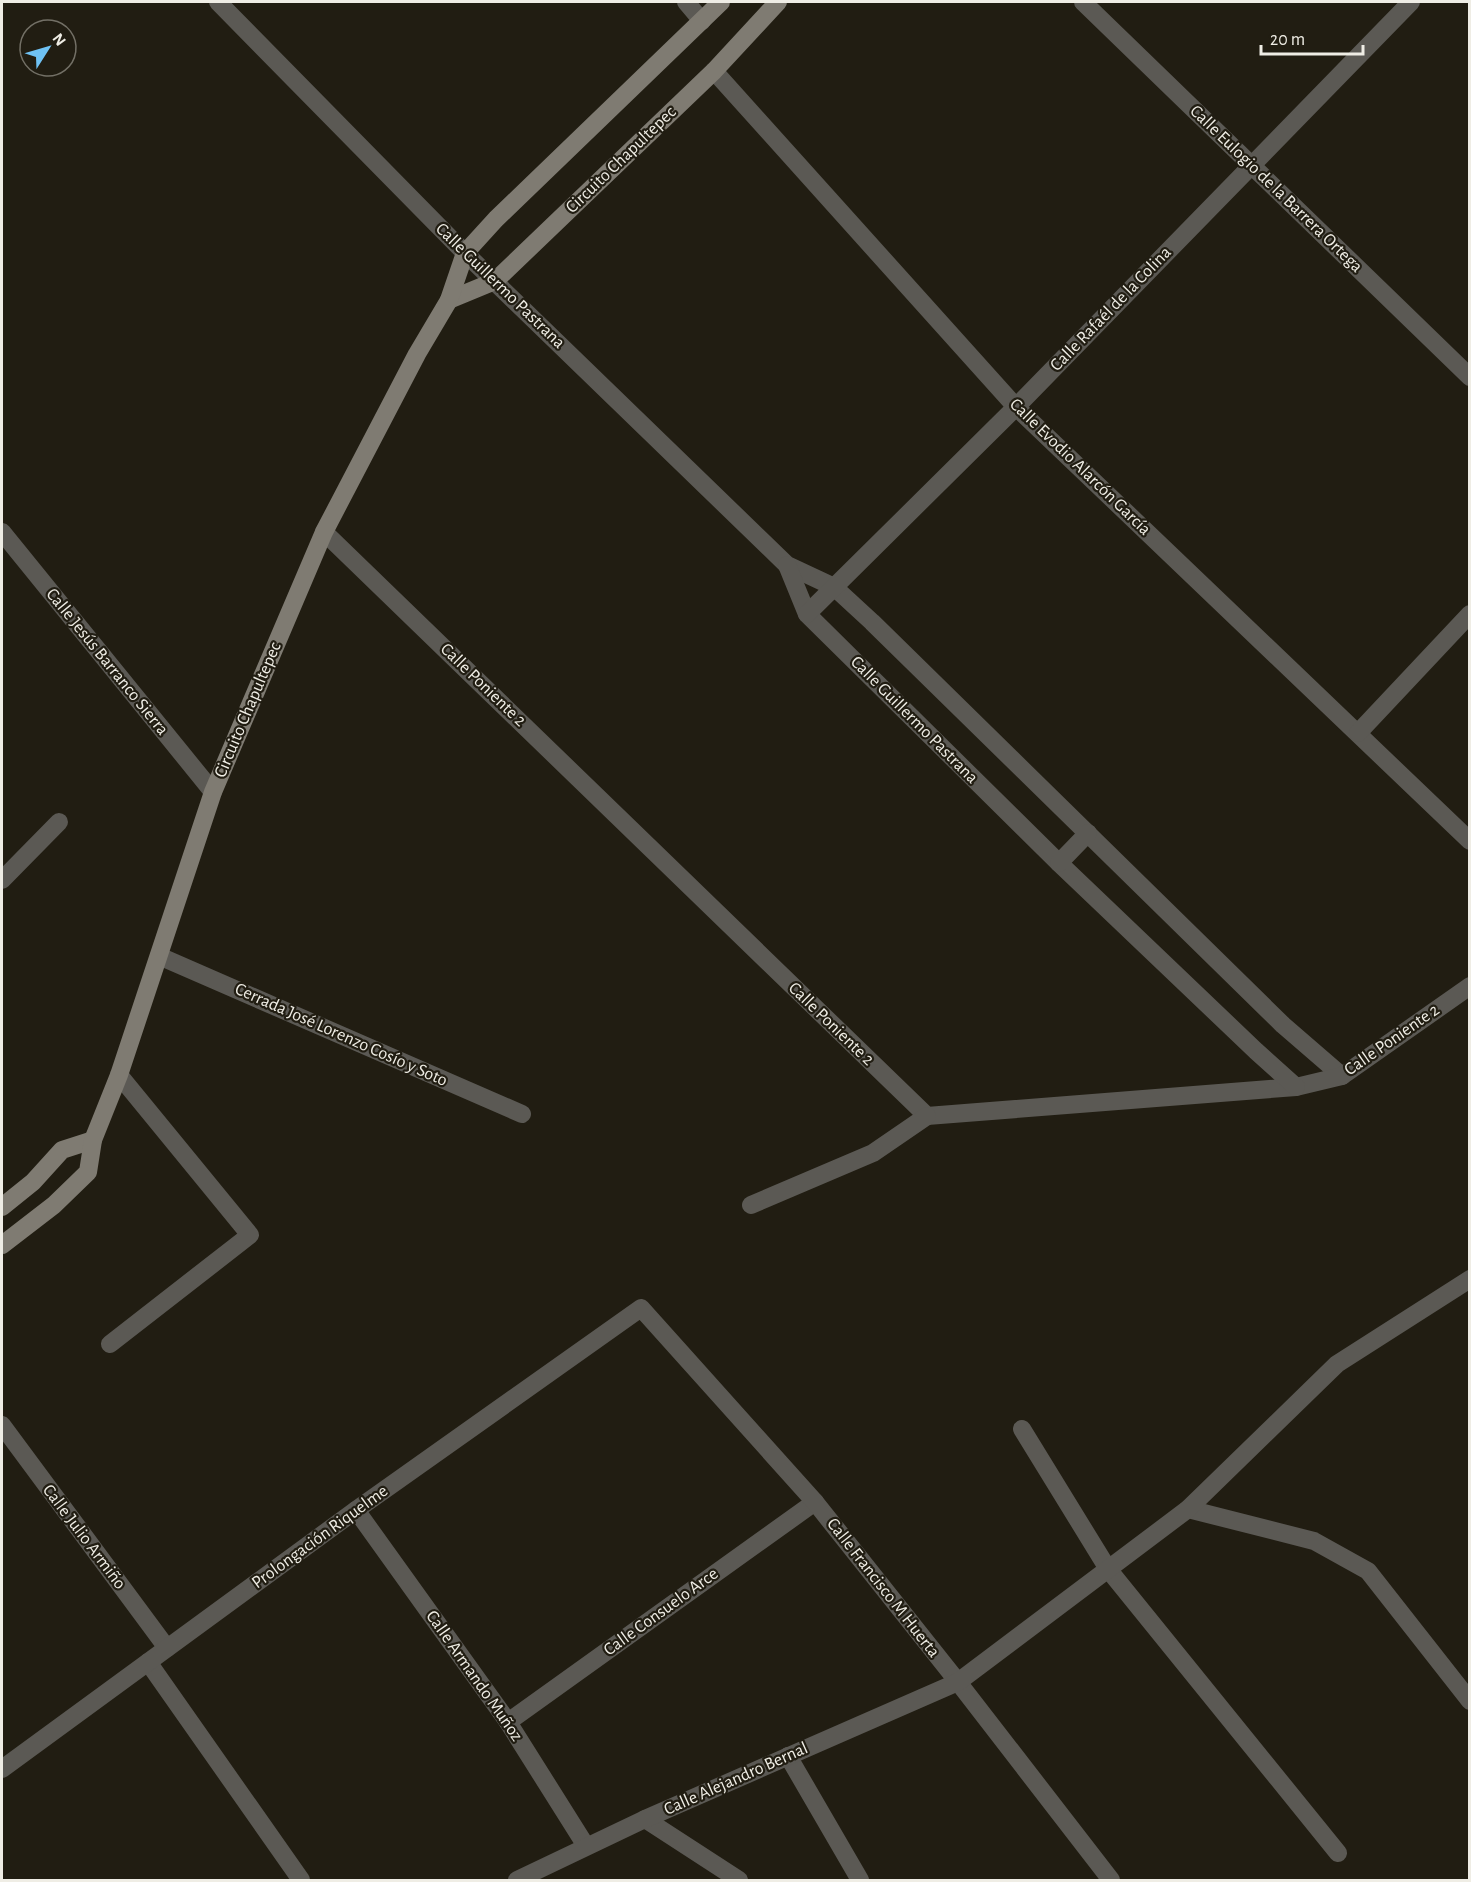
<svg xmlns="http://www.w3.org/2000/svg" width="1471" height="1882" font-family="'Alegreya Sans',sans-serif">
	<rect width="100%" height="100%" fill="#211d12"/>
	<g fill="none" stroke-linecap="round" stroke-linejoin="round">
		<!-- street -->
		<g stroke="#5b5954" stroke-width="18">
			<polyline points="218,2 465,253 787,565 834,587 872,622 1283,1025 1342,1076"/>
			<polyline points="686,2 702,21"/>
			<polyline points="1083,2 1470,377"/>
			<polyline points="714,71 1016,407 1470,841"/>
			<polyline points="2,532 213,792"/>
			<polyline points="324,532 927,1116 1296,1087 1342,1076 1470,986"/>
			<polyline points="787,565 807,614 1059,863 1256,1051 1296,1087"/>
			<polyline points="807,614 1016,407 1411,2"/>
			<polyline points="1358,733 1470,614"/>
			<polyline points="1059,863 1088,833"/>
			<polyline points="2,880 59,822"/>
			<polyline points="159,956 522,1114"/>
			<polyline points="751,1205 873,1153 927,1116"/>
			<polyline points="110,1344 250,1235 119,1075"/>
			<polyline points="2,1425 167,1648"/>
			<polyline points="1022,1429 1108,1569 1338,1853"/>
			<polyline points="1188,1509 1314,1541 1368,1571 1470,1701"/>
			<polyline points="356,1510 508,1722 586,1846"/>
			<polyline points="148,1662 301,1880"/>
			<polyline points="508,1722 815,1502"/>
			<polyline points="788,1756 860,1880"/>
			<polyline points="2,1769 356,1510 641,1308 815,1502 958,1682 1111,1880"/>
			<polyline points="645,1819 739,1880"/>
			<polyline points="517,1880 645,1819 958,1682 1188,1509 1337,1364 1470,1279"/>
		</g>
		<!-- secondary -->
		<g stroke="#7f7b72" stroke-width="18">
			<polyline points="449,300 495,281 714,71 778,2"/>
			<polyline points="2,1207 33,1182 62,1150 93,1140"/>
			<polyline points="2,1245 54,1205 88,1172 93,1140 119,1075 213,792 324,532 417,354 449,300 465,253 496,219 721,2"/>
		</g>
	</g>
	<g text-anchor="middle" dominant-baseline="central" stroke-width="4.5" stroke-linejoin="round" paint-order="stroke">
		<!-- street labels -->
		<g font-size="18" fill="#efede5" stroke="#211d12">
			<text transform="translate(621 160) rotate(-44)">Circuito Chapultepec</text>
			<text transform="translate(1276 189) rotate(44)">Calle Eulogio de la Barrera Ortega</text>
			<text transform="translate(500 286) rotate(44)">Calle Guillermo Pastrana</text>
			<text transform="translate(1111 309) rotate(-46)">Calle Rafaél de la Colina</text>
			<text transform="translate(1080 467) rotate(44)">Calle Evodio Alarcón García</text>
			<text transform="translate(107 662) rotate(51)">Calle Jesús Barranco Sierra</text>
			<text transform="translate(483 685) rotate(44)">Calle Poniente 2</text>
			<text transform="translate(248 710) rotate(-67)">Circuito Chapultepec</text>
			<text transform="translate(914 720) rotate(45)">Calle Guillermo Pastrana</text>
			<text transform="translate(831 1024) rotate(44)">Calle Poniente 2</text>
			<text transform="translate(341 1035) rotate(24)">Cerrada José Lorenzo Cosío y Soto</text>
			<text transform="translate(1392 1040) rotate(-35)">Calle Poniente 2</text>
			<text transform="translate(84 1537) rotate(53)">Calle Julio Armiño</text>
			<text transform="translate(320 1537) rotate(-36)">Prolongación Riquelme</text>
			<text transform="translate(883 1588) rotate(52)">Calle Francisco M Huerta</text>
			<text transform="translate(661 1612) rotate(-36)">Calle Consuelo Arce</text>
			<text transform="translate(474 1676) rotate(55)">Calle Armando Muñoz</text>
			<text transform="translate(736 1779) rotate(-24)">Calle Alejandro Bernal</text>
		</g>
	</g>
	<!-- border -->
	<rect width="1471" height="1882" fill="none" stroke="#efede5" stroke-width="6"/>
	<!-- north arrow -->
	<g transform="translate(48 48) rotate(53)"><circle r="28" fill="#211d12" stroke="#737066" stroke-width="1.5"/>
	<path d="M0-4.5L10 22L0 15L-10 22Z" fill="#6fc2f4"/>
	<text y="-9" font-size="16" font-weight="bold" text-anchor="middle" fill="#efede5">N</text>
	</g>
	<!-- scale -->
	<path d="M1261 45v9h102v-9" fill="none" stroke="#efede5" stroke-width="3"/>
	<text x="1270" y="45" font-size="18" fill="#efede5" stroke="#211d12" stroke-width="4.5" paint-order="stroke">20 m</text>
</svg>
